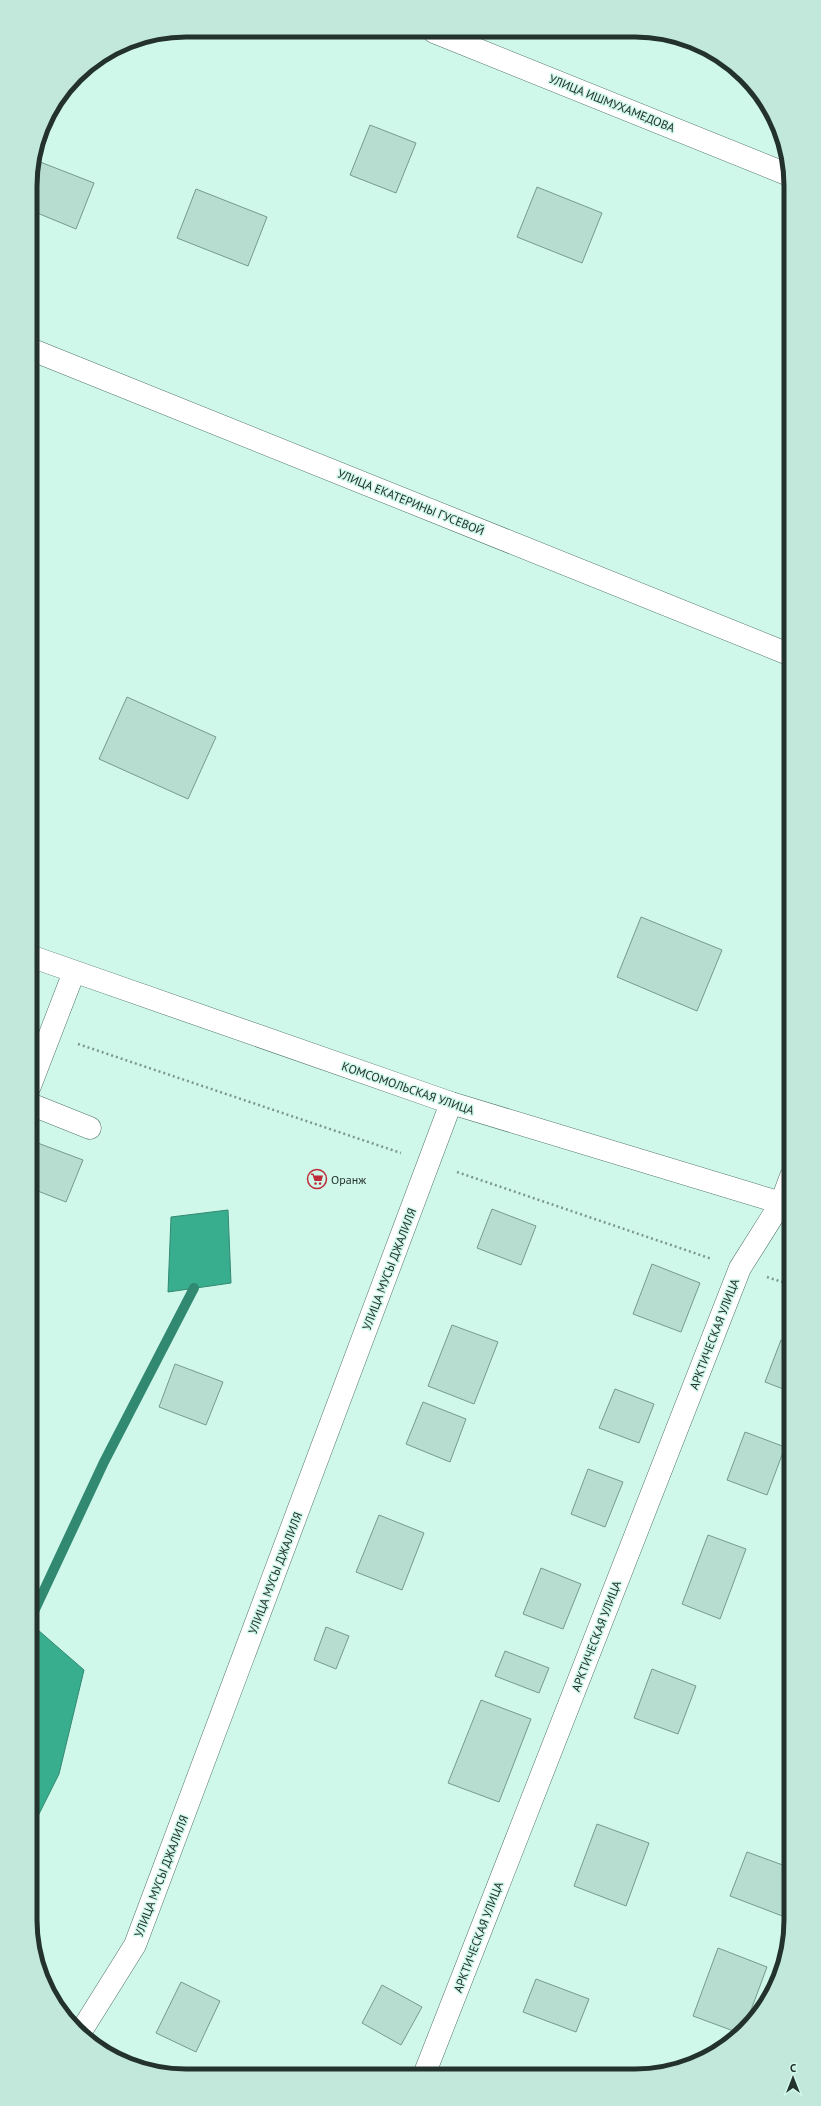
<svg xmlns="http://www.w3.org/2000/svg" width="821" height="2106" font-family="'PT Sans',sans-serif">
	<rect width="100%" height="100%" fill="#d0f8ea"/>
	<!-- water -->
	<g fill="#39ae8f" stroke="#328972">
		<polygon points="228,1210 231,1283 168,1292 171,1217"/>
		<polygon points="30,1623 84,1670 59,1774 30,1832"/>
	</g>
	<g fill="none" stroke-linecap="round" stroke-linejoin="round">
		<!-- stream -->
		<polyline stroke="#328972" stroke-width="10" points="30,1620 104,1462 194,1288"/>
	</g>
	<!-- building -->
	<g fill="#b6ddcf" stroke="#759a8e">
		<polygon points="370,125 416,143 396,193 350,175"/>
		<polygon points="35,160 94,183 76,229 30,210 30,176"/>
		<polygon points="537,187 602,213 582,263 517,237"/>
		<polygon points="196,189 267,217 248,266 177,238"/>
		<polygon points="127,697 216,737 188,799 99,759"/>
		<polygon points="641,917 722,950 697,1011 617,977"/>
		<polygon points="35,1142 83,1160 66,1202 30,1188 30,1155"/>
		<polygon points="492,1209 536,1226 521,1265 477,1248"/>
		<polygon points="652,1264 700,1283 681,1332 633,1314"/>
		<polygon points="452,1325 498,1342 474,1404 428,1386"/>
		<polygon points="781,1340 791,1344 791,1392 765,1382"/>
		<polygon points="175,1364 223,1382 206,1425 159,1407"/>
		<polygon points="615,1389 654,1404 639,1443 599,1428"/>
		<polygon points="423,1402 466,1419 450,1462 406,1444"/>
		<polygon points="745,1432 785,1447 767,1495 727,1480"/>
		<polygon points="588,1469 623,1482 605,1527 571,1514"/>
		<polygon points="379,1515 424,1533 402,1590 356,1572"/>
		<polygon points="708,1535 746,1549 720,1619 682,1604"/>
		<polygon points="541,1568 581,1584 563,1629 523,1614"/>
		<polygon points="326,1627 349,1636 336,1669 314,1660"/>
		<polygon points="505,1651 549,1668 539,1693 495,1676"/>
		<polygon points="652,1669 696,1686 678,1734 634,1718"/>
		<polygon points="481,1700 531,1719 499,1802 448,1783"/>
		<polygon points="597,1824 649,1843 626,1906 574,1886"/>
		<polygon points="747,1852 791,1868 791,1903 785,1917 730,1896"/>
		<polygon points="718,1948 767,1967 744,2029 739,2033 693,2016"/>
		<polygon points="536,1979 589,1999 576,2032 523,2012"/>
		<polygon points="181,1982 220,2001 196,2052 156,2033"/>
		<polygon points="382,1985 422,2007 401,2045 362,2023"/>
	</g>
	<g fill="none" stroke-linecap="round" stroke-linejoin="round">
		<!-- minor casing -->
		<g stroke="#507569" stroke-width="23">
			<g id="minor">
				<polyline points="434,32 789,175"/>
				<polyline points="30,349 791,655"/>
				<polyline points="30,956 451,1103 791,1206"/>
				<polyline points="30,1086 74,972"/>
				<polyline points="30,1104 90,1128"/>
				<polyline points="80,2033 135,1945 451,1103"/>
				<polyline points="424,2075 740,1268 781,1203 791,1176"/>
			</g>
		</g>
		<!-- path -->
		<g stroke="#7b978e" stroke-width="2.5" stroke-dasharray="2 3" stroke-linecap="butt">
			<polyline points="78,1044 401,1153"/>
			<polyline points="457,1172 712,1259"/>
			<polyline points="767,1277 791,1285"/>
		</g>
		<!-- minor -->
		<use href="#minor" stroke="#fff" stroke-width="22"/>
	</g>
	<!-- icons -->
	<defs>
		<g id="supermarket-ring" transform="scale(1)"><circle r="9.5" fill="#d0f8ea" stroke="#bd2c38" stroke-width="1.5"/><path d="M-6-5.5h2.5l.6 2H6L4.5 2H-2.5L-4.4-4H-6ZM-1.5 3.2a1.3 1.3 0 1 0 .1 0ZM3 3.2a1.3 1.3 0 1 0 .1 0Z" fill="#bd2c38"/></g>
	</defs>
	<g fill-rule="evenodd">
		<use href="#supermarket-ring" x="317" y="1179"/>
	</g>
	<g text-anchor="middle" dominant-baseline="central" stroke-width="3" stroke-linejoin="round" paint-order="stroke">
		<!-- street labels -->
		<g font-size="12" fill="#23322d" stroke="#d0f8ea">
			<text transform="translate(612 103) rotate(22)">УЛИЦА ИШМУХАМЕДОВА</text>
			<text transform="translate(411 502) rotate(22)">УЛИЦА ЕКАТЕРИНЫ ГУСЕВОЙ</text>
			<text transform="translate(408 1088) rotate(19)">КОМСОМОЛЬСКАЯ УЛИЦА</text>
			<text transform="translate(389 1269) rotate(-69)">УЛИЦА МУСЫ ДЖАЛИЛЯ</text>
			<text transform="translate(714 1334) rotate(-69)">АРКТИЧЕСКАЯ УЛИЦА</text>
			<text transform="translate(275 1573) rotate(-69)">УЛИЦА МУСЫ ДЖАЛИЛЯ</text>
			<text transform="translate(596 1636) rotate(-69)">АРКТИЧЕСКАЯ УЛИЦА</text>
			<text transform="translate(161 1876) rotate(-69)">УЛИЦА МУСЫ ДЖАЛИЛЯ</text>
			<text transform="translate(478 1937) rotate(-69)">АРКТИЧЕСКАЯ УЛИЦА</text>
		</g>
		<!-- poi labels -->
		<g font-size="12" fill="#23322d" stroke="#d0f8ea" text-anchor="start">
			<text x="331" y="1179">Оранж</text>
		</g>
	</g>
	<!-- crop -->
	<path d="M0 0H821V2106H0ZM186 37H635A149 149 0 0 1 784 186V1920A149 149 0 0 1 635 2069H186A149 149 0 0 1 37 1920V186A149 149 0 0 1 186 37Z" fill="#c2e8db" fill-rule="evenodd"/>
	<path fill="none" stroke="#23322d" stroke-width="5" d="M186 37H635A149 149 0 0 1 784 186V1920A149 149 0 0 1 635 2069H186A149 149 0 0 1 37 1920V186A149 149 0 0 1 186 37Z"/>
	<!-- north arrow -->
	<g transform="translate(793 2078)" stroke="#d0f8ea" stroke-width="3" paint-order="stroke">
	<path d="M0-3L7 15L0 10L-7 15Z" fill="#23322d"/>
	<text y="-6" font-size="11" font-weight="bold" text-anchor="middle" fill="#23322d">С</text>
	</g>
</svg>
